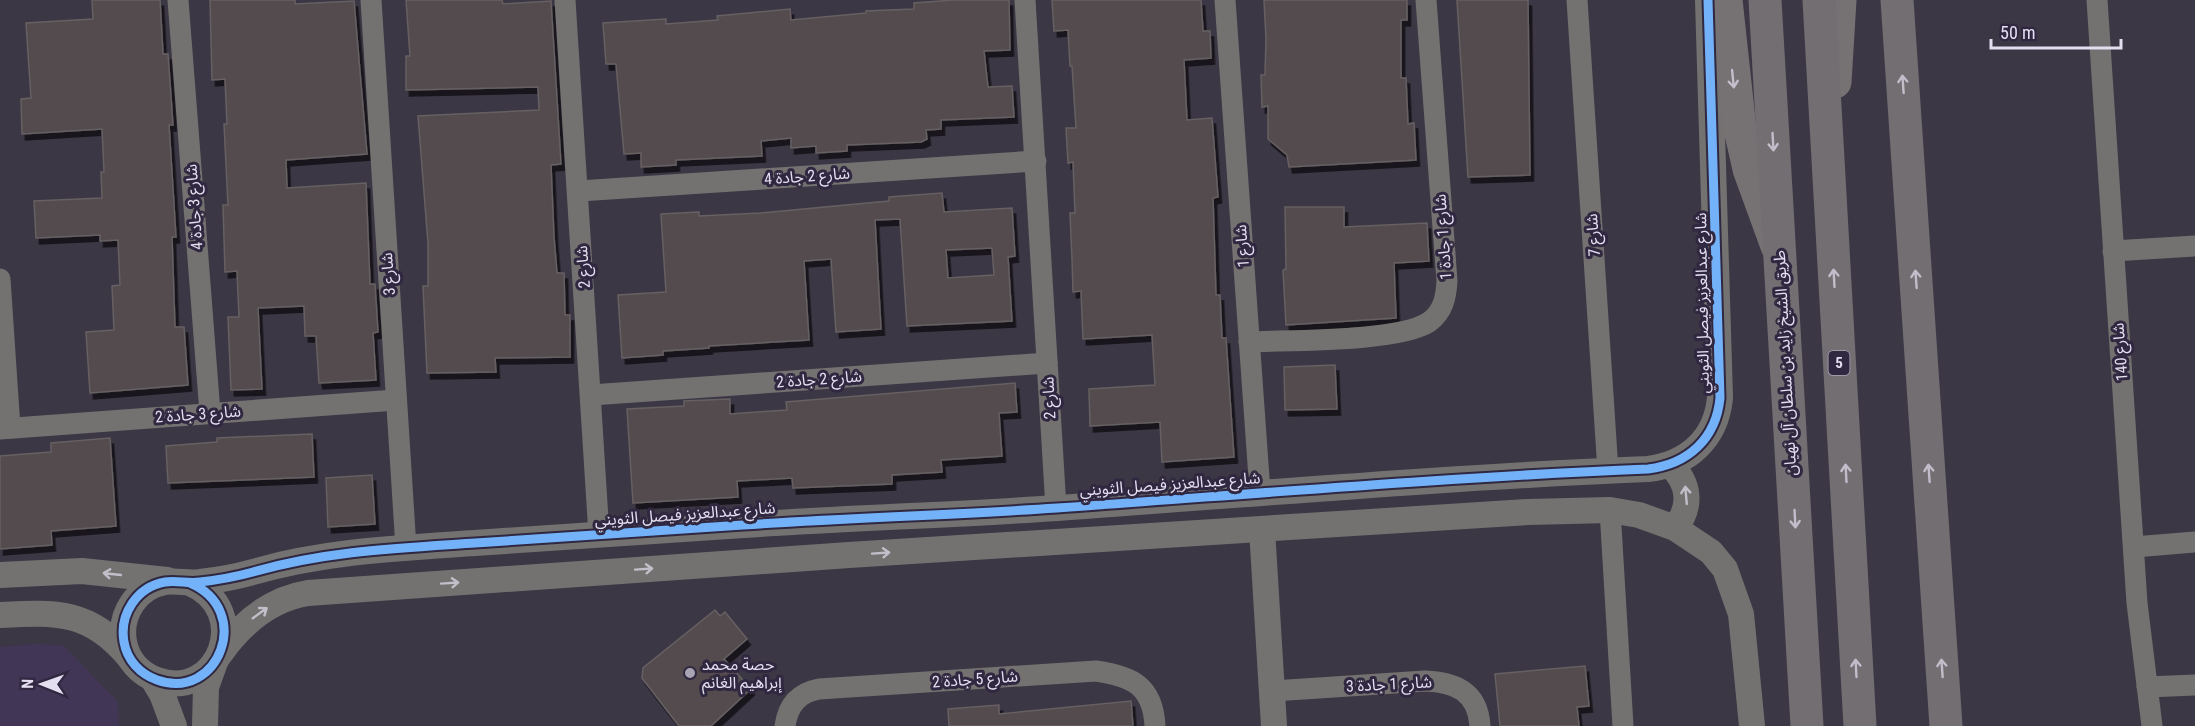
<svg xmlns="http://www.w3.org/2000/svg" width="2195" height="726" font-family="'Roboto Condensed','Noto Sans Arabic',sans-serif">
	<defs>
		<filter id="shadow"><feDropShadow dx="3.5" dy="6" stdDeviation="0" flood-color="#0009"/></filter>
	</defs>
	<rect width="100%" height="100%" fill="#3c3745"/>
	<!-- built -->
	<polygon fill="#413655" points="33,644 63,645 118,702 119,726 0,726 0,647"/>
	<!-- building -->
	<g fill="#524b4d" stroke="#666062" stroke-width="1.5" fill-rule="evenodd" filter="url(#shadow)">
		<polygon points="92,0 160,0 163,54 168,54 173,125 169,125 176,237 172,237 175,327 184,327 188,385 90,393 86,332 114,330 112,286 120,285 118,240 100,241 100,235 36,238 34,201 102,198 101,172 104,172 102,129 22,134 21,99 31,98 26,23 93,19"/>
		<polygon points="210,0 295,0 295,4 354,1 367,154 286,160 287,188 366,183 370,284 375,284 378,332 373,333 376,380 319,383 316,336 305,336 304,306 258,308 262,389 231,390 228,317 239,317 237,271 225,272 223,205 228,205 224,124 227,124 225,79 212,80"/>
		<polygon points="406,0 502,0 503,4 551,1 561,164 551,165 554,237 557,273 564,273 565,315 570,315 570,357 495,358 496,372 427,373 423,286 428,286 428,243 418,116 539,110 538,87 406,90 406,56 410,56"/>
		<polygon points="953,0 1009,0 1010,50 984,51 988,87 1012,86 1014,117 941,120 941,129 926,130 927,139 921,142 847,145 847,151 816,153 816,146 791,148 791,138 761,141 762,156 676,160 676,165 641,167 641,153 624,154 616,64 606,64 603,23 666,19 666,24 718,20 717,16 790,9 791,20 866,13 866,11 914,9 914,3"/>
		<polygon points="1052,0 1201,0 1203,31 1210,31 1211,58 1184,60 1187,120 1212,118 1218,197 1213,198 1216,295 1220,295 1222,338 1226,338 1234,457 1162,462 1160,422 1090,426 1089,389 1155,385 1152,335 1083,339 1081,291 1073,292 1072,259 1070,213 1075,213 1073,162 1068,163 1066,128 1076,128 1072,66 1070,66 1068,30 1054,31"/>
		<polygon points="1264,0 1407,0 1407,20 1401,20 1401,78 1406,78 1408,124 1414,123 1416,160 1289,167 1287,155 1268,139 1268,106 1262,107 1261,75 1265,75 1266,39"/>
		<polygon points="1457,0 1528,0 1530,175 1468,177"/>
		<path d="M942 193 944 212 1012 208 1015 256 1008 257 1012 321 907 326 900 219 875 220 881 329 836 332 831 259 804 261 809 340 709 346V348L663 351V355L622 358 618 295 666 292 661 214 699 212V216L761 213 889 201V197ZM992 248 994 275 948 278 946 250Z"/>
		<polygon points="1285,207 1344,207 1344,227 1427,223 1429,261 1394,263 1396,318 1286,325 1283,270 1286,269"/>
		<polygon points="1335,365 1337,409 1285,410 1284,367"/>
		<polygon points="1015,383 1017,412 999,413 1002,456 941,460 942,472 892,475 892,484 793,488 792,478 737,481 738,497 633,503 627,409 684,406 684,401 730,399 730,414 787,410 786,402"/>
		<polygon points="312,434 314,477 168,483 166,446 217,442 217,438"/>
		<polygon points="110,438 116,526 51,531 52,545 0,549 0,456 51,452 51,443"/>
		<polygon points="372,475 375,524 328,527 326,478"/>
		<polygon points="715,610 720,616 725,612 747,639 724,659 751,689 711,726 679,726 642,678 643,668"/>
		<polygon points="1585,666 1589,706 1577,707 1579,726 1500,726 1495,674"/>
		<polygon points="1131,701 1133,726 949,726 948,709 999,705 999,714"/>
	</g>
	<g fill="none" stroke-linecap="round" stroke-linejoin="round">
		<!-- minor -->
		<g stroke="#747270" stroke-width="21">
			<polyline points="178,0 210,413"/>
			<polyline points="371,0 406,548"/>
			<polyline points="565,0 599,535"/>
			<polyline points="1025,0 1056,508"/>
			<polyline points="1225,0 1260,492"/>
			<polyline points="1577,0 1608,471"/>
			<polyline points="2097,0 2137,603 2152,726"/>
			<polyline points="579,191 1036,161"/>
			<polyline points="2113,251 2195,246"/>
			<polyline points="0,279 10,428"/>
			<path d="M1249 342C1289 340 1399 342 1429 322 1443 312 1446 298 1447 281L1426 0"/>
			<polyline points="591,395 1047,363"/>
			<polyline points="0,429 396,400"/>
			<polyline points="1610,510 1623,726"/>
			<polyline points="2134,547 2195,542"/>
			<polyline points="2147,687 2195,685"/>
			<path d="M1273 691 1425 681C1456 682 1478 692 1480 726"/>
			<path d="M785 726C788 705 798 693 819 689L1096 671C1132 676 1153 686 1155 726"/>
		</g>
		<!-- tertiary -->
		<g stroke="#747270" stroke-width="26">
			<path d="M1670 465C1690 483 1692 507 1675 528"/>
			<polyline points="1262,529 1274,726"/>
			<polyline points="0,575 82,571 167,580"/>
			<path d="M190 583C254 610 219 702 157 680 140 674 127 660 124 642 119 614 137 587 165 582 177 580 188 584 200 582 218 580 235 577 253 572 325 551 400 548 475 543 564 537 654 531 743 525 848 518 953 515 1057 508 1254 494 1451 477 1648 469 1688 464 1716 439 1720 398L1708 0"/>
			<path d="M0 615C56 612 90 610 129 657"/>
			<path d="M220 654C242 623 270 599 308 593L849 555 1528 512 1610 510 1639 515 1675 528 1711 552 1725 569 1741 614 1752 726"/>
			<polyline points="153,679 162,694 174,726"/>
			<polyline points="205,726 206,687 215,662"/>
		</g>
		<!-- primary -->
		<g stroke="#767274" stroke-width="33">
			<polyline points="1726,0 1740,129 1749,169 1777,246"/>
			<polyline points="1835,82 1840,0"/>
		</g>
		<!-- motorway -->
		<g stroke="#736e72" stroke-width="33">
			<polyline points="1765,0 1807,726"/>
			<polyline points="1819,0 1860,726"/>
			<polyline points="1897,0 1946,726"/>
		</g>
		<!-- cycleway casing -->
		<g stroke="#302740" stroke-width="13">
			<path id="cycleway" d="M190 583C254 610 219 702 157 680 140 674 127 660 124 642 119 614 137 587 165 582 177 580 188 584 200 582 218 580 235 577 253 572 325 551 400 548 475 543 564 537 654 531 743 525 848 518 953 515 1057 508 1254 494 1451 477 1648 469 1688 464 1716 439 1720 398L1708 0"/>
		</g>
		<!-- cycleway -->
		<use href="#cycleway" stroke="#73b2f8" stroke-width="9"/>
	</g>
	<!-- one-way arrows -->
	<defs><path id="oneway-shaft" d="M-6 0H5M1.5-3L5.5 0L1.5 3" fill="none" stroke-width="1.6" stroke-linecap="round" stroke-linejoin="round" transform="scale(1.5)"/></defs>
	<use stroke="#c3becb" href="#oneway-shaft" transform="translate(1733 79) rotate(84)"/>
	<g stroke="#c2bdca">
		<use href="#oneway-shaft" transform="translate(1903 84) rotate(-94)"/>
		<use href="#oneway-shaft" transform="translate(1773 142) rotate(87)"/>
		<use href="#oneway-shaft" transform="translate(1834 278) rotate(-93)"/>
		<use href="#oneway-shaft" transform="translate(1916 279) rotate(-94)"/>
		<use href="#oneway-shaft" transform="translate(1846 473) rotate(-93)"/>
		<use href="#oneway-shaft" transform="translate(1929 473) rotate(-94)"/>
		<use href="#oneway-shaft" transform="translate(1795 519) rotate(87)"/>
		<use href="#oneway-shaft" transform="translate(1856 668) rotate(-93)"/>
		<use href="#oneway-shaft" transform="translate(1942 668) rotate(-94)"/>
	</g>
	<g stroke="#c2beca">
		<use href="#oneway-shaft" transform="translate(1686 495) rotate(-95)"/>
		<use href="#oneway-shaft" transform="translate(881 553) rotate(-4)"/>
		<use href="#oneway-shaft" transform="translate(644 569) rotate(-4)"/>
		<use href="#oneway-shaft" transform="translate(112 574) rotate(-174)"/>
		<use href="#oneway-shaft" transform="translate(450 583) rotate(-4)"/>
		<use href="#oneway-shaft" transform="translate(260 613) rotate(-36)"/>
	</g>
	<!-- markers -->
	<circle fill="#a9a4b4" stroke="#302740" stroke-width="2" cx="690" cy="673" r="6"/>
	<g text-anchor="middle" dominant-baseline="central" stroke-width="6" stroke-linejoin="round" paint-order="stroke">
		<!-- shield labels -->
		<rect fill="#302740" stroke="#aea8bb" stroke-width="1.5" x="1828.5" y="351" width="21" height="24" rx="4.5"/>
		<g font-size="15" font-weight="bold" fill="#e4dff0">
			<text x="1839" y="363">5</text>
		</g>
		<!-- street labels -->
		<g font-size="16" fill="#e4dff0" stroke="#302740">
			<text transform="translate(807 176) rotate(-4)">شارع 2 جادة 4</text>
			<text transform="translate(194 207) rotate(-94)">شارع 3 جادة 4</text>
			<text transform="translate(1593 235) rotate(-94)">شارع 7</text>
			<text transform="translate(1443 237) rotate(-94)">شارع 1 جادة 1</text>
			<text transform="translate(1242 246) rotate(-94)">شارع 1</text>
			<text transform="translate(583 267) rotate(-94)">شارع 2</text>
			<text transform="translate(388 274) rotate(-94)">شارع 3</text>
			<text transform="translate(1702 303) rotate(-91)">شارع عبدالعزيز فيصل الثويني</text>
			<text transform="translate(2120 352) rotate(-94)">شارع 140</text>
			<text transform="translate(1785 363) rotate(-93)">طريق الشيخ زايد بن سلطان آل نهيان</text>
			<text transform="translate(819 379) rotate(-4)">شارع 2 جادة 2</text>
			<text transform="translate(1049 398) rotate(-93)">شارع 2</text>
			<text transform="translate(198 414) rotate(-4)">شارع 3 جادة 2</text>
			<text transform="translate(1170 484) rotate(-4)">شارع عبدالعزيز فيصل الثويني</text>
			<text transform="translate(685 514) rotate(-4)">شارع عبدالعزيز فيصل الثويني</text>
			<text transform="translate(975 679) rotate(-4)">شارع 5 جادة 2</text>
			<text transform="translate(1389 684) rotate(-3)">شارع 1 جادة 3</text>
		</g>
		<!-- poi labels -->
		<g font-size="16" fill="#e4dff0" stroke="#302740" text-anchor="start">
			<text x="702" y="664">حصة محمد<tspan x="702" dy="18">إبراهيم الغانم</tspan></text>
		</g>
	</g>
	<!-- north arrow -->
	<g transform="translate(42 684) rotate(271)" stroke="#302740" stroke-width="4.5" paint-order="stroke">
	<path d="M0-4.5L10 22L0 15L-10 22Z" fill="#e4dff0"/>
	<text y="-9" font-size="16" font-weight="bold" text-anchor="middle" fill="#e4dff0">N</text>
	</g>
	<!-- scale -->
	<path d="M1991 39v9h130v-9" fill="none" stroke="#e4dff0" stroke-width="3"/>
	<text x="2000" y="39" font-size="18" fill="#e4dff0" stroke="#302740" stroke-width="4.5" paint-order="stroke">50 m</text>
</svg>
